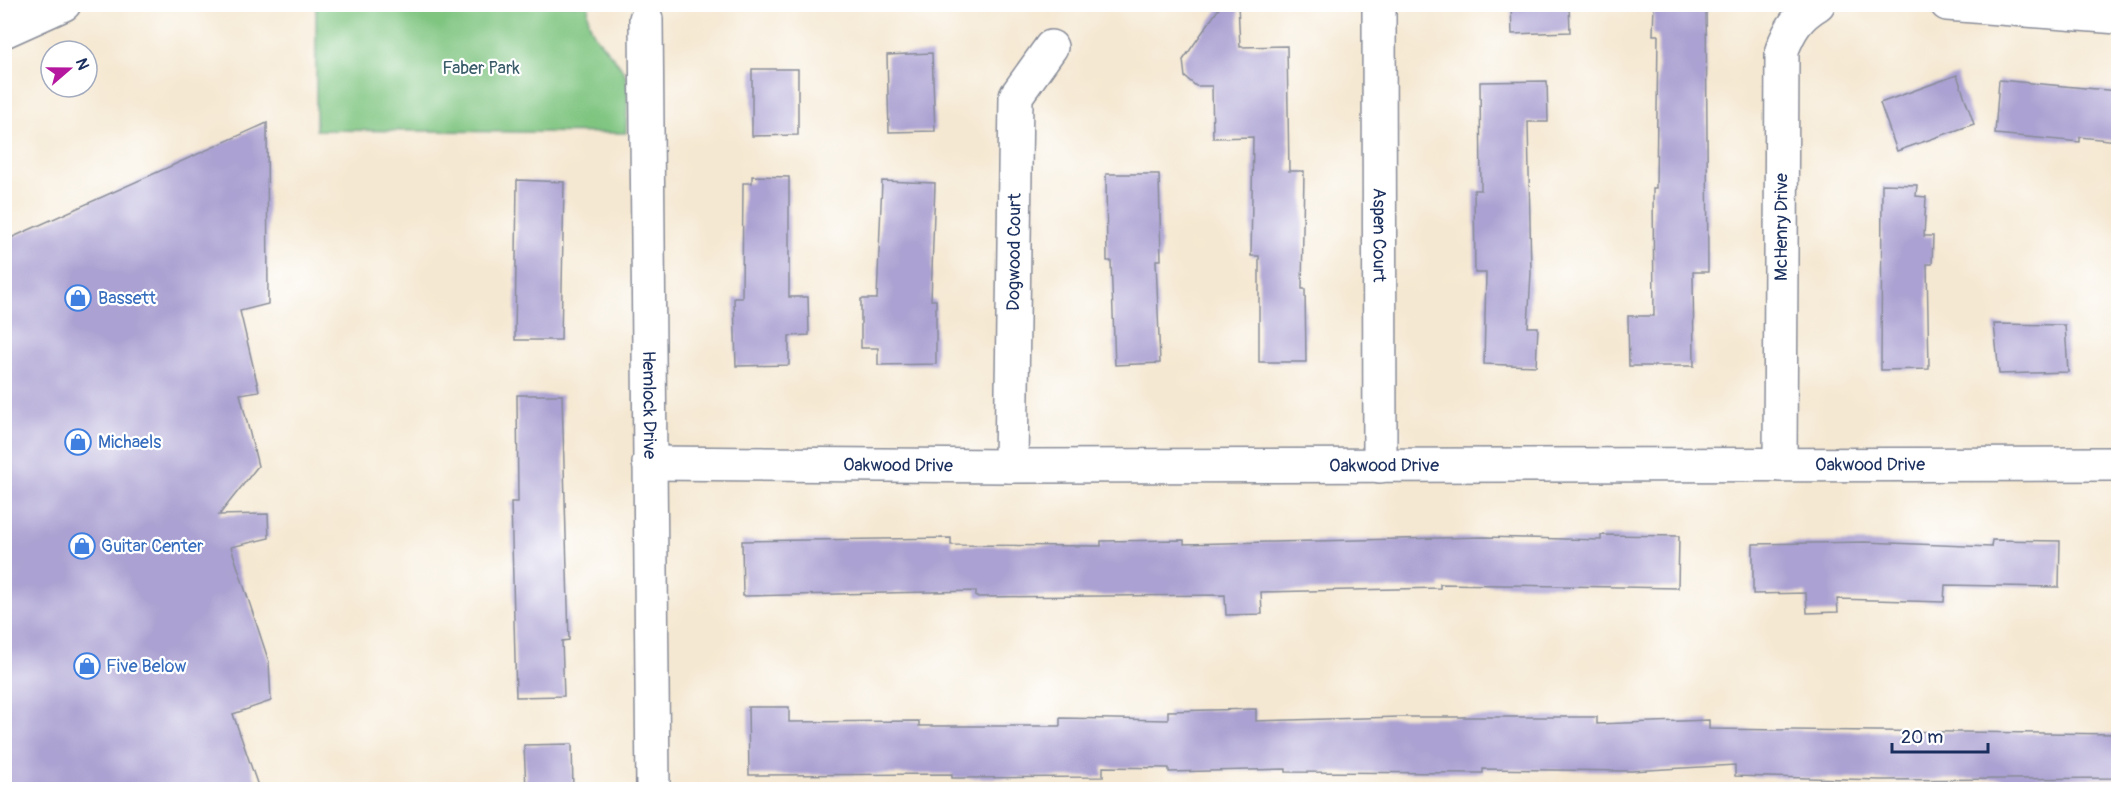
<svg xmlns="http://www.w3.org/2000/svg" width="2123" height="794" font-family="Pangolin,sans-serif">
	<rect width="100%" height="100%" fill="#fff"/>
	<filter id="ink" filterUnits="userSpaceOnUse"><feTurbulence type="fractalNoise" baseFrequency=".0167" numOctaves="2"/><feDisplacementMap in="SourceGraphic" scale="12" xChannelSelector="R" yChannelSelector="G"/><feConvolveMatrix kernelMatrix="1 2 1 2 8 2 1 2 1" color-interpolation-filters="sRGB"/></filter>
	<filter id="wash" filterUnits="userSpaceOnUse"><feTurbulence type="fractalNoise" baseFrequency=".008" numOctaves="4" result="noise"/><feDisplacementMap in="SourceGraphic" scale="24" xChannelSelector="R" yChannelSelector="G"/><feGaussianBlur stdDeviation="1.35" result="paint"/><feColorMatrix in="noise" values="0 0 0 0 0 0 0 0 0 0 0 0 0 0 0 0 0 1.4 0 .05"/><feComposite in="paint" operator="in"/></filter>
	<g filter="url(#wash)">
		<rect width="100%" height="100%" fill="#f5e8d2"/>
		<!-- green -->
		<path fill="#7fc580" stroke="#4d7a6f" stroke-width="1.5" d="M316 5H589C582 38 619 54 626 77 630 90 626 119 626 133L316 130Z"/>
		<g id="blocks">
			<!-- building -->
			<g fill="#aba1d2">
				<polygon points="1222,4 1238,4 1240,47 1287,46 1289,171 1304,171 1302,289 1305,289 1306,362 1259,362 1259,256 1251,256 1253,137 1213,138 1212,86 1196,86 1185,77 1183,60"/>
				<polygon points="1511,4 1569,4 1570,32 1512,34"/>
				<polygon points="1654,4 1706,4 1708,272 1693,272 1694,366 1629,366 1628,316 1654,316 1653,188 1656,188 1658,35 1653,35"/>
				<polygon points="932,53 935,131 889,132 887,55"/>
				<polygon points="752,69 798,69 798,135 752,136"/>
				<polygon points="1957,75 1974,124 1897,151 1880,103"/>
				<polygon points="1999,80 2118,91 2118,141 2080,137 2080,142 1995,134"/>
				<polygon points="1547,81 1548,122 1528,122 1531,273 1528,327 1538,327 1536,366 1484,364 1486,273 1475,273 1474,190 1481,190 1480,82"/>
				<polygon points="267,123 268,304 240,311 259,391 240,394 258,466 219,515 268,514 269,538 231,547 269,662 271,701 233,714 259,789 4,789 4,241"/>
				<polygon points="1106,174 1159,174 1161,260 1156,260 1160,363 1115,365 1111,261 1107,261"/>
				<polygon points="752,176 789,177 789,297 808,297 809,335 789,336 789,365 736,366 734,298 742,298 743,183 752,183"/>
				<polygon points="517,180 564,182 561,340 515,340"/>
				<polygon points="882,181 935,183 931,300 936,300 936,364 878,365 878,348 861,348 861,299 877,299"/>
				<polygon points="1882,184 1917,185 1916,196 1926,197 1924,236 1933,236 1932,264 1927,264 1929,369 1881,370"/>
				<polygon points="1994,324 2065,325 2068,372 1999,374"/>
				<polygon points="517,395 562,395 569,640 562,641 564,696 516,697 511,502 518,502"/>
				<polygon points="1601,535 1679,536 1678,588 1440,584 1440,588 1261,592 1262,614 1226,615 1225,595 976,597 976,591 743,596 742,541 951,538 951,545 1101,546 1101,541 1184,540 1184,544 1484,537 1601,540"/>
				<polygon points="1992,540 2060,541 2059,587 1945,585 1944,602 1837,599 1838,612 1807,613 1806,593 1753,594 1753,544 1865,542 1991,547"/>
				<polygon points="748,707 789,707 789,722 919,721 919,726 1060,726 1060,718 1168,720 1168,711 1256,709 1256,721 1400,717 1597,717 1597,724 1709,720 1709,729 2118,734 2118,778 1881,780 1735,776 1735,765 1631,771 1483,769 1483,773 1286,772 1286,769 1169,772 1169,768 1103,767 1103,777 952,778 952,774 749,775"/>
				<polygon points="572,744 573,789 526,789 524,745"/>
			</g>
		</g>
	</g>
	<g filter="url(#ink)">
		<use href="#blocks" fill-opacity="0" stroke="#888c98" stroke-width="1.5"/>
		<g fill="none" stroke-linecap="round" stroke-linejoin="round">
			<!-- minor casing -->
			<g stroke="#888c98" stroke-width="36">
				<g id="minor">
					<path id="s1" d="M1379 4 1380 466"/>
					<polyline points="1947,4 2118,17"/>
					<path id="s2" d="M646 19 653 790"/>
					<path id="s3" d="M649 463 1011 466 2118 464"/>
					<path id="s4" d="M1780 465 1782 50C1790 29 1798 16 1818 4"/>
					<path id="s5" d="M1011 466 1016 96 1051 47"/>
				</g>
			</g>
			<!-- highway casing -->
			<g stroke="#888c98" stroke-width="36">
				<polyline id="highway" points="4,31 64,4"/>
			</g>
			<!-- minor -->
			<use href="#minor" stroke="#fff" stroke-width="33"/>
			<!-- highway -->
			<use href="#highway" stroke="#fff" stroke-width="33"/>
		</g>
	</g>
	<!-- icons -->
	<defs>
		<g id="shop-ring" transform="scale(1.35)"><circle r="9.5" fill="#fff" stroke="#3f7fe0" stroke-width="1.5"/><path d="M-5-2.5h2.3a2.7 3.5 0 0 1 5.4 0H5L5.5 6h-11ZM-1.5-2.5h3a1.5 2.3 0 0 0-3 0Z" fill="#3f7fe0"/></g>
	</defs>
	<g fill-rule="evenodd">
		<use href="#shop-ring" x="78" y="298"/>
		<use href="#shop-ring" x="78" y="442"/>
		<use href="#shop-ring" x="82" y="546"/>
		<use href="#shop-ring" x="87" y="666"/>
	</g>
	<g text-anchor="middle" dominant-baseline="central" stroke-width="4.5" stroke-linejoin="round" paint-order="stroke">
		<!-- park labels -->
		<g font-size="18" fill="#395c68" stroke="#fff">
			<text x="481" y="68">Faber Park</text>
		</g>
		<!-- street labels -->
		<g font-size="18" fill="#1b2f5e" stroke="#fff">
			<text stroke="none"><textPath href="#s4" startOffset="238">McHenry Drive</textPath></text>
			<text stroke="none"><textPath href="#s1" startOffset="231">Aspen Court</textPath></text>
			<text stroke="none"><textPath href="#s5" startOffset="214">Dogwood Court</textPath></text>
			<text stroke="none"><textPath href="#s2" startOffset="386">Hemlock Drive</textPath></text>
			<text stroke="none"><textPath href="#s3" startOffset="1221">Oakwood Drive</textPath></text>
			<text stroke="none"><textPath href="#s3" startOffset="249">Oakwood Drive</textPath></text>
			<text stroke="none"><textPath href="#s3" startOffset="735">Oakwood Drive</textPath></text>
		</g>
		<!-- shop labels -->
		<g font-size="18" fill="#366cbe" stroke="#fff" text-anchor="start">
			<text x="98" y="298">Bassett</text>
			<text x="98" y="442">Michaels</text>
			<text x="101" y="546">Guitar Center</text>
			<text x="106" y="666">Five Below</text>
		</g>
	</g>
	<!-- margin -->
	<rect width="2123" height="794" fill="none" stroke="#fff" stroke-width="24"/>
	<!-- north arrow -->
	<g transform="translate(69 69) rotate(70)"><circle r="28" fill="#ffffff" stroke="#a4acbf" stroke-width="1.5"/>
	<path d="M0-4.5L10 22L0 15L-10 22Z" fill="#b5179e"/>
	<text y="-9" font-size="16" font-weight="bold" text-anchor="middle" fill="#1b2f5e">N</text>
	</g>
	<!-- scale -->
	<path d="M1892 743v9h96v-9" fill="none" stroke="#1b2f5e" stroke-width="3"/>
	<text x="1901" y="743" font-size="18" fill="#1b2f5e" stroke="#ffffff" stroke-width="4.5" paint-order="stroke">20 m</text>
</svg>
